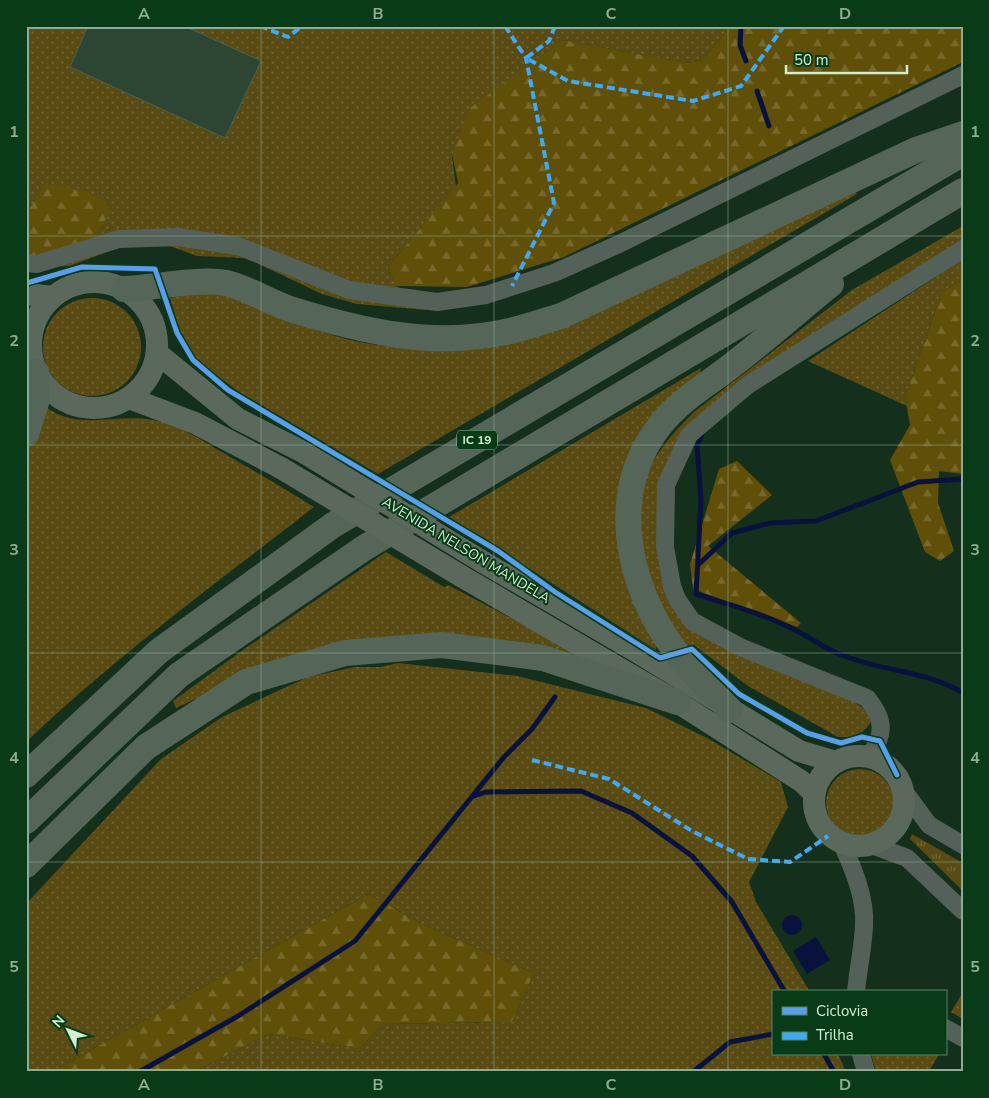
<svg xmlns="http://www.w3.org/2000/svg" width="989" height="1098" font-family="'Nunito Sans',sans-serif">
	<defs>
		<pattern id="grass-dots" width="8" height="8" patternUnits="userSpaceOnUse" patternTransform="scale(1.25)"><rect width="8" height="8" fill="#594b13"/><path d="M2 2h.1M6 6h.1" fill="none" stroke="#706534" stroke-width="1.8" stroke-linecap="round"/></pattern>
		<pattern id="forest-firs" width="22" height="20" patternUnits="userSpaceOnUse" patternTransform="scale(1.25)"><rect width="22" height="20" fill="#604f08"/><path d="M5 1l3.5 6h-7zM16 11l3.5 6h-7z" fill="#76692b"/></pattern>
		<pattern id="park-tufts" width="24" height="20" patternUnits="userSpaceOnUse" patternTransform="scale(1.25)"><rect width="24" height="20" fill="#594b13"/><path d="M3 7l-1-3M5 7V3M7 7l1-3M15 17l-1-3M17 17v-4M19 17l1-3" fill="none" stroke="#706534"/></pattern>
	</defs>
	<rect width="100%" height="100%" fill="#14301c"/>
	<!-- grass -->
	<g fill="url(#grass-dots)">
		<polygon points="26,26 731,26 701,61 685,63 563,40 452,157 456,186 388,267 396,286 426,310 357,304 322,294 246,258 197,256 167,245 128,244 70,266 26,267"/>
		<path d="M853 190 857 194 378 474 239 392 208 369 195 358 180 332 170 298 206 292 223 294C267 310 319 335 365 343 396 349 430 346 462 345Z"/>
		<path d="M963 226V243L698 423 661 493 684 618 850 699 866 710 872 720C865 734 853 738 838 737L748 686 694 645 685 646C676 632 666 618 658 604 642 574 635 520 643 487 650 457 673 433 694 412L852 290Z"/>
		<polygon points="963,259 963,279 942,292 905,396 907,406 808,361"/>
		<circle cx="92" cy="347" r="49"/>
		<polygon points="701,368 698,381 668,406 623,559 628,589 657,641 656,650 449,517"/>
		<path d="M45 406C76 432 116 413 153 420 178 424 203 441 225 454 255 471 285 489 314 507 216 583 116 656 26 742V453Z"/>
		<polygon points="386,552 444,587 448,585 581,655 524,647 274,663 176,708 173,701 243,650"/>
		<polygon points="398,663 517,676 646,708 707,738 781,782 788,807 749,882 756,902 810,992 773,992 773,1054 838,1054 846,1072 194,1072 269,1034 360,1049 382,1024 512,1022 534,973 424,925 368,894 52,1072 26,1072 26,904 161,759 222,717 308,677 355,667 380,667"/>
		<circle cx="860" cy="803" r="34"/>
		<polygon points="963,992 963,1019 951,1012"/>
		<polygon points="871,1054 939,1054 929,1072 876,1072"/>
	</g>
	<!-- forest -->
	<g fill="url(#forest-firs)">
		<polygon points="731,26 963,26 963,62 564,257 467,287 396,286 388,267 458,183 452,154 470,108 563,40 686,63 701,61"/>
		<path d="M57 185C74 189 105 192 111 211L102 225 85 243 26 259V214L45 186Z"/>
		<polygon points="963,279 963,474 939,471 938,503 954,551 940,561 925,552 890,460 910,425 905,396 942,292"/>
		<polygon points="737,461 772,495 708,546 801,623 797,627 693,589 690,564 719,469"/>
		<polygon points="368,894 424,925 534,973 512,1022 382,1024 360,1049 269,1034 194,1072 52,1072"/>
	</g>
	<!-- park -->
	<polygon fill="url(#park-tufts)" points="912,834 963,863 963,891 910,839"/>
	<!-- water -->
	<g fill="#08123c">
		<circle cx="792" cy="925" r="10"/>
		<polygon points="816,937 830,960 807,974 793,951"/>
	</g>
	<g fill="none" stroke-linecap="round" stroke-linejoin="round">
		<!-- stream -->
		<g stroke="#08123c" stroke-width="5">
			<polyline points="741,26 740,45 746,61"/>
			<polyline points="757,91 769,126"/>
			<path d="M703 432 697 445 701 500 696 594C730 605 765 614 797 631 815 640 826 650 847 657 885 671 929 672 963 693"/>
			<polyline points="698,565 732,533 770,523 816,521 918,482 963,479"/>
			<polyline points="474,796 486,792 581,791 632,813 692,856 732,902 785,992"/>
			<polyline points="824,1054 834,1072"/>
			<polyline points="139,1072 238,1016 355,941 504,757 532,729 555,697"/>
			<polyline points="693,1072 730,1042 773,1034"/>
		</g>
	</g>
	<!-- building -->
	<polygon fill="#2d4633" stroke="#49624f" points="88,26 184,26 261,61 225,138 70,67"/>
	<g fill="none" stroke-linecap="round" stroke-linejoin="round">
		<!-- minor -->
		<g stroke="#546158" stroke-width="18">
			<polyline points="26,263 37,264 119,239 178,237 238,246 349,290 437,302 486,295 554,273 619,244 963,75"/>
			<path d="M869 757C885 734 885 720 867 698L740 647 692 621 677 599 672 586 665 547 666 485 689 435 748 385 963 249"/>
			<polyline points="904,791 929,825 963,845"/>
			<path d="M842 844C853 868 866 898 864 926 863 948 858 970 856 992"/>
			<polyline points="872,845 907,858 963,911"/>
			<polyline points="945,1028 963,1038"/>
			<polyline points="861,1054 866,1072"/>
		</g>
		<!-- major -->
		<g stroke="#5b695d" stroke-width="22">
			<circle cx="94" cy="345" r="63"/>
			<polyline points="26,294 53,297"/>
			<polyline points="157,353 238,419 305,453"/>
			<polyline points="129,398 195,423 281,468"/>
			<polyline points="483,562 634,650 799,751 836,762"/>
			<polyline points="461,576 677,702 801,781 814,793"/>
			<circle cx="859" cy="801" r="45"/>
		</g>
		<!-- highway -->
		<g stroke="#556658" stroke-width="26">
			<path d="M124 289C153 288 200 278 226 283 248 288 269 302 290 309 361 331 435 349 510 331 527 327 544 321 561 316L916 150 963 134"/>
			<polyline points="26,434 36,403 36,372"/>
			<path d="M730 710C712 691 691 673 676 652 627 586 606 493 661 424 680 400 708 384 731 366 765 340 798 311 831 284"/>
			<polyline points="26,775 159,651 333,525 963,153"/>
			<polyline points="26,821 179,675 364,548 963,191"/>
			<polyline points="26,865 146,747 246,682 345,653 442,645 543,658 677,702"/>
		</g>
		<!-- major-bridge -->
		<g stroke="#5b695d" stroke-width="22">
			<polyline points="305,453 483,562"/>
			<polyline points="281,468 461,576"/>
		</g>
		<!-- quiet -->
		<g stroke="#3fa9f5" stroke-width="4" stroke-dasharray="8 4" stroke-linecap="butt">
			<polyline points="260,26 288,37 302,26"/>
			<polyline points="505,26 526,58 554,203 512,286"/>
			<polyline points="555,26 549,41 526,58 568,81 693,101 741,86 784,26"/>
			<polyline points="532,760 609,779 692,831 748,859 790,862 828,836"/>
		</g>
		<!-- cycleway casing -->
		<g stroke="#093b18" stroke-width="8">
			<polyline id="cycleway" points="26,285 27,283 82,267 155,269 177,333 193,360 228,390 498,551 555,592 660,658 692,649 739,694 807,733 841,743 862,737 880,741 897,775"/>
		</g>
		<!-- cycleway -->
		<use href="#cycleway" stroke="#5a9eea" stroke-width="5"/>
	</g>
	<!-- grid -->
	<path fill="none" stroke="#8eac93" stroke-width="1" stroke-opacity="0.55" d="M261 26V1072M494 26V1072M728 26V1072M26 236H963M26 445H963M26 653H963M26 862H963"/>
	<g text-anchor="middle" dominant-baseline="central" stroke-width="4" stroke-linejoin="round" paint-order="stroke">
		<!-- shield labels -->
		<rect fill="#093b18" stroke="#94b99b" stroke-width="1" x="457" y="430.5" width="40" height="19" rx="4"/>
		<g font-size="12" font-weight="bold" fill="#cfefd3">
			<text x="477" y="440">IC 19</text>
		</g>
		<!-- street labels -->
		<g font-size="14" fill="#cfefd3" stroke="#093b18">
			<text transform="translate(466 550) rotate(31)">AVENIDA NELSON MANDELA</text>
		</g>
	</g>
	<!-- border -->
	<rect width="989" height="1098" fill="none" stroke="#093b18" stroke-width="55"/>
	<!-- legend -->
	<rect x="772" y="990" width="175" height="65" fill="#093b18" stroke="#588363"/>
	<rect x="782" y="1007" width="25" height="8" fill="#5a9eea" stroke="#588363"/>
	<text x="816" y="1016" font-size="15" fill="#cfefd3">Ciclovia</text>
	<rect x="782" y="1032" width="25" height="8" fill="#3fa9f5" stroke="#588363"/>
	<text x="816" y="1040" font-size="15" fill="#cfefd3">Trilha</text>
	<!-- north arrow -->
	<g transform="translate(68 1030) rotate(312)" stroke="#093b18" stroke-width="4" paint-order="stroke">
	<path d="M0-4L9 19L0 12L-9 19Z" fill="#cfefd3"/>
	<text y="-8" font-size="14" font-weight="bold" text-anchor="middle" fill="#cfefd3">N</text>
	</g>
	<!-- scale -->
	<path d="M786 65v8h121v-8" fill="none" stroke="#cfefd3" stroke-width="2.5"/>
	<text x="794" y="65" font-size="15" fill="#cfefd3" stroke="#093b18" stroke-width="4" paint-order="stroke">50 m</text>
	<rect x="28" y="28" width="934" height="1042" fill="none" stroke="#8eac93" stroke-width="2"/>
	<g font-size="16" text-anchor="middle" font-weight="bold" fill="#8eac93">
		<text x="144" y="19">A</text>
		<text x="378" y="19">B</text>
		<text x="611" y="19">C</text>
		<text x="845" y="19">D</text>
		<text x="14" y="137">1</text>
		<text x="975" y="137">1</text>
		<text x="14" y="346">2</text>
		<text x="975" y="346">2</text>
		<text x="14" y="555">3</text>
		<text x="975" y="555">3</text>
		<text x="14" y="763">4</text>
		<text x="975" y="763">4</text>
		<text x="14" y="972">5</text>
		<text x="975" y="972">5</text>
		<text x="144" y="1090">A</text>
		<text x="378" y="1090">B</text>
		<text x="611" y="1090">C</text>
		<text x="845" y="1090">D</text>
	</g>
</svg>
